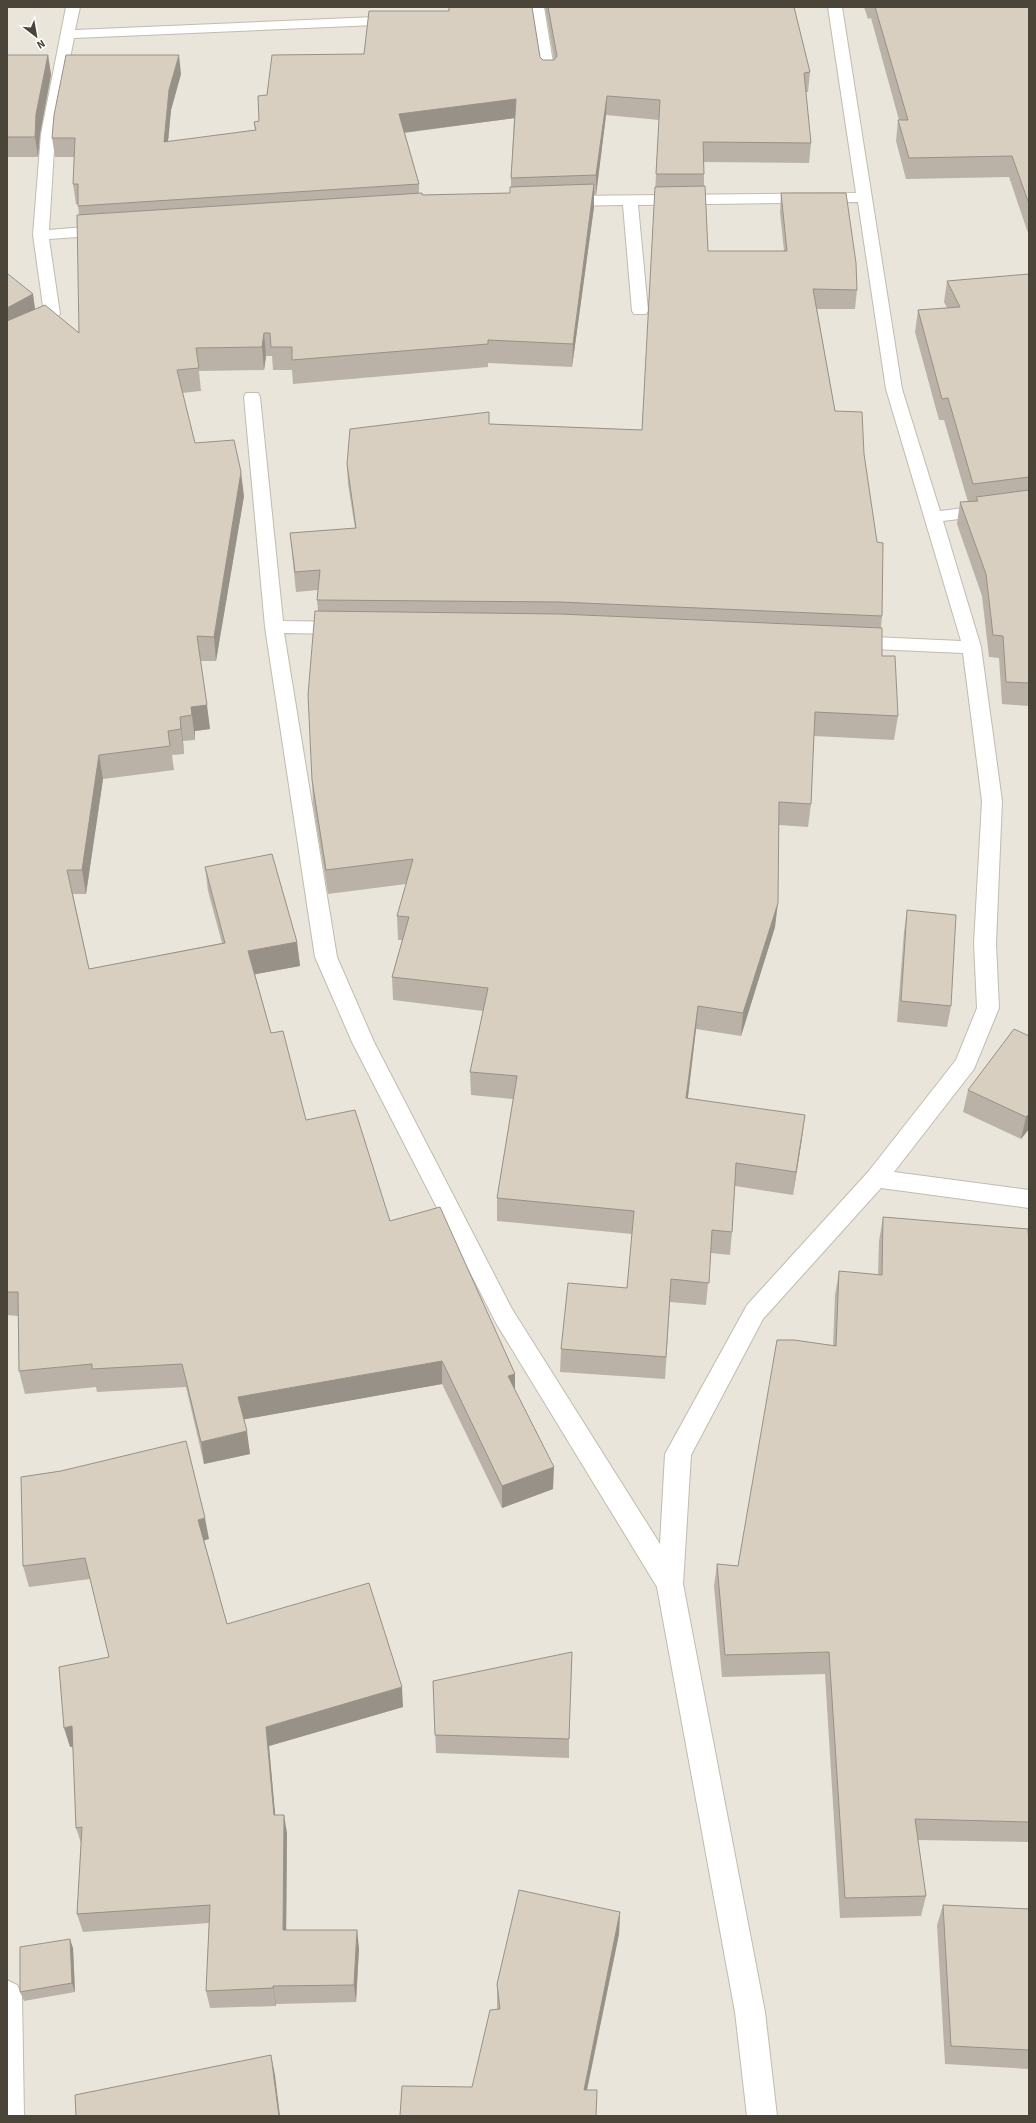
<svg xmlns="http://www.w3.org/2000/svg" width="1036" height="2123" font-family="'Source Sans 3',sans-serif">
	<rect width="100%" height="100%" fill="#f6f3ec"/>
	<!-- residential -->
	<rect fill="#eae5da" x="7" y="7" width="1022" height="2109"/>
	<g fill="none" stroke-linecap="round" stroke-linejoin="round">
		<!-- minor casing -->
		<g stroke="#c2bbae" stroke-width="2">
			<g id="minor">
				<polygon points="66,7 80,7 75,30 398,16 405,20 398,24 74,38 55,134 49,230 108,225 113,227 116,230 113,233 108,235 49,239 60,314 46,328 7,346 7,335 34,322 44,313 33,235 41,134"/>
				<polygon points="530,7 544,7 555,75 553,78 543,78 541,75 532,18 504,19 497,15 504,11 531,10"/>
				<polygon points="828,7 842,7 902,389 940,511 1029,500 1029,510 943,521 981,647 1002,801 996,943 999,1008 974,1069 894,1172 1029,1190 1029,1208 881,1188 763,1319 691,1455 683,1584 765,2012 777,2116 747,2116 735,2012 657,1587 496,1323 352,1042 315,957 265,627 244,397 246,393 258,393 260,397 283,621 343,622 350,624 352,628 350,632 343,634 284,633 337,957 374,1042 512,1309 660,1544 665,1454 747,1305 868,1172 956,1060 977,1008 974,943 982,801 963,653 851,648 844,646 842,642 844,638 851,636 961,641 886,389 858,202 638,205 648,311 646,314 634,314 632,311 623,205 565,206 560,204 557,201 560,198 565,196 856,193"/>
				<polygon points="7,1980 17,1985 22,1995 24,2116 7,2116"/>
			</g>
		</g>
		<!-- minor -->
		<use href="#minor" fill="#fff" fill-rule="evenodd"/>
	</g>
	<!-- wall -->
	<g fill="#bab2a6" fill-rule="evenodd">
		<path d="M449 7H532L540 57 543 60H554L545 7H794L810 72 808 92H806L811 143 809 163 704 162V186L708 251H784L780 212 781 193 857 290 855 309H817L835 411 864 454 882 616 881 627 882 656 898 716 894 740 814 736 811 804 808 827 779 825 775 927 741 1036 696 1029 688 1098 802 1138 793 1195 735 1186 732 1232 730 1255 711 1253 706 1305 670 1302 665 1379 560 1372 561 1349 627 1288 632 1234 497 1221V1198L513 1099 471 1095 470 1072 483 1011 393 1000 392 977 402 940H398L397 916 406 884 328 894 313 804 312 780 318 611 317 600 318 590 296 592 290 533 355 528 348 484 347 464 489 424 642 430 659 120 606 115 596 195H594V207L572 367 488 363V367L293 384 292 370H273L272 356H266L264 370 199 371 201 391 182 393 195 443 244 496 216 661H200L210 729 195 731V740L183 741 184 754 172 755 174 770 103 779 86 894H73L89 969 222 943 208 891 205 867 297 942 300 966 255 974 271 1033 306 1120 390 1221 515 1374V1391L553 1489 502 1508 442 1384 244 1419 250 1454 204 1464 186 1387 97 1392 96 1387 25 1394 19 1371 18 1316 7 1315V274L33 294 35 309 79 333V215L78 204H76L73 184 74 157H55L52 138 181 74 171 110 168 142 255 130 254 122 259 121 267 95 364 54 449 11ZM514 118 511 178V187L510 193 422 195 419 193V184L405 133Z"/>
		<polygon points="864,7 1029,7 1029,236 1009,177 906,179 896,141 898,120 899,120 871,18 868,19"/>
		<polygon points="7,55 48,55 51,75 40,134 38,157 7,157"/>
		<polygon points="1029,274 1029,706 1002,704 999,658 989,657 982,596 957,524 960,502 968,502 944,420 939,420 915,332 918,310 947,308 944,302 947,281"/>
		<polygon points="907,910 951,1006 947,1027 897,1022 904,932"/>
		<polygon points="1029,1036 1029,1129 1021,1139 963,1112 968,1090"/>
		<polygon points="883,1217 1029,1246 1029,1842 918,1840 926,1896 921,1916 840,1918 825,1674 722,1677 714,1586 717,1564 738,1566 833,1346 835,1295 839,1271 878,1275 879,1241"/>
		<polygon points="209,1539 204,1540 227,1624 403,1707 269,1746 275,1815 287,1833 286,1930 359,1948 356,2002 276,2004 276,2006 210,2008 206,1991 209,1923 83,1932 77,1914 81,1843 76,1828 73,1747 70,1747 109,1657 90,1579 29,1587 23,1566"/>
		<polygon points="433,1681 569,1739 569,1758 436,1753"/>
		<polygon points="943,1905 1029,1909 1029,2069 945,2064 937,1925"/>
		<polygon points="620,1912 619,1934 587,2090 472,2087 497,2009 497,1984"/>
		<polygon points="73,1948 75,1992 24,2001 20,1992"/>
	</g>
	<!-- shaded-wall -->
	<g fill="#979187">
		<polygon points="48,55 51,75 40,134 38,157 35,137 36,114"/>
		<polygon points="179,55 181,74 171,110 166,162 164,142 169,90"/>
		<polygon points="607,96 606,115 596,195 596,175"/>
		<polygon points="516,99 516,118 400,133 399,114"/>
		<polygon points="594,184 594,207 572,367 573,344"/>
		<polygon points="33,294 36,318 7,333 7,308"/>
		<polygon points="264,333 266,356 264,370 262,347"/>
		<polygon points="241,472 244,496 216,661 214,637"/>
		<polygon points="207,705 210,729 195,731 195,740 191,707"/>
		<polygon points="180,717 183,741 184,754 181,729"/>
		<polygon points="99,755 103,779 86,894 82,870"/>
		<polygon points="778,903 775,927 741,1036 743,1013"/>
		<polygon points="297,942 300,966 251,975 248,951"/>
		<polygon points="698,1006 696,1029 685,1121 686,1098"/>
		<polygon points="1029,1114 1029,1129 1021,1139 1026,1117"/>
		<polygon points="805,1115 802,1138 793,1195 796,1172"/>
		<polygon points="442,1361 442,1384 241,1420 238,1397"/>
		<polygon points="515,1374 515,1397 508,1376"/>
		<polygon points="247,1431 250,1454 204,1464 201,1442"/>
		<polygon points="554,1467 553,1489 502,1508 502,1486"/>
		<polygon points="205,1518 209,1539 202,1541 198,1520"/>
		<polygon points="402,1687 403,1707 269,1746 277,1834 274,1815 266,1727"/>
		<polygon points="72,1726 77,1746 70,1747 64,1728"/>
		<polygon points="284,1815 287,1833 286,1948 283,1930"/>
		<polygon points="620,1912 619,1934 583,2109 584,2090"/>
		<polygon points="357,1930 359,1948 356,2002 354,1985"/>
		<polygon points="70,1939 73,1948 75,1992 72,1983"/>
		<polygon points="273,1986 276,2004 276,2006 273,1988"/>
		<polygon points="271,2055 275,2075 280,2116 279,2116"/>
	</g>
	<!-- building -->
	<g fill="#d8cfc1" stroke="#979187">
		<polygon points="449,7 532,7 540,57 543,60 554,60 557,56 548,7 794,7 810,72 804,73 811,143 703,142 704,174 656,174 660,100 607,96 596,175 511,178 516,99 399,114 419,184 78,206 78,184 73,184 75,138 52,138 54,115 66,55 179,55 169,90 164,142 256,130 254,122 259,121 258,96 267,95 272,55 364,54 369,11 449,11"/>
		<polygon points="875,7 1029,7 1029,204 1012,156 909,158 898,120 908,120"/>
		<polygon points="7,55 48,55 36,114 35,137 7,137"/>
		<polygon points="594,184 573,344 488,340 488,344 292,360 292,347 271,347 270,333 264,333 262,347 196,348 199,368 177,370 195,443 234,440 241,472 214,637 197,636 207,705 191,707 192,715 180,717 181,729 168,731 170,746 99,755 82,870 67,870 89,969 225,943 205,867 272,854 297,942 248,951 271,1033 283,1031 306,1120 355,1110 390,1221 440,1207 515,1374 508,1376 554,1467 502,1486 442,1361 238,1397 247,1431 201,1442 182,1364 92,1369 92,1364 19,1371 18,1292 7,1292 7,321 45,305 79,333 77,215 422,193 422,195 510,193 510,187"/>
		<polygon points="705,186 708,251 787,251 781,193 846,193 856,263 857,290 813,289 835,411 862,412 864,454 877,542 883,543 882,616 560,602 317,600 320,570 295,572 290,533 356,528 347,464 350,429 489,412 489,424 642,430 655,187"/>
		<polygon points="7,274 8,274 33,294 7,308"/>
		<polygon points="1029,274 1029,477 973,484 948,398 942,399 918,310 960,307 947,281"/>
		<polygon points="1029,490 1029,683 1006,682 1003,636 993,635 986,574 960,502 978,501 976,497"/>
		<polygon points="315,611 560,614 882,628 882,656 895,656 898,716 815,712 811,804 779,802 778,903 743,1013 698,1006 686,1098 805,1115 796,1172 736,1163 732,1232 712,1230 709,1283 671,1279 666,1357 561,1349 568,1283 627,1288 634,1211 497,1198 517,1076 470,1072 488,988 392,977 409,917 397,916 413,859 326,870 312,780 308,695"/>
		<polygon points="907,910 956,915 951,1006 901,1001"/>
		<polygon points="1014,1029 1029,1036 1029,1114 1026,1117 968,1090"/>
		<polygon points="883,1217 1028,1229 1029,1246 1029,1822 915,1819 926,1896 845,1898 829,1652 725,1655 717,1564 738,1566 777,1340 794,1340 836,1346 839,1271 882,1275"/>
		<polygon points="186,1441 205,1518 198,1520 227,1624 369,1583 402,1687 266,1727 274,1815 284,1815 283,1930 357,1930 354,1985 273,1986 273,1988 206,1991 210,1905 77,1914 82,1827 76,1828 72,1726 64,1728 59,1667 109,1657 85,1558 23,1566 21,1477 61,1471"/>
		<polygon points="572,1652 569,1739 435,1735 433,1681"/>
		<polygon points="519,1890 620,1912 584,2090 597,2090 596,2116 400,2116 402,2086 472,2087 490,2010 500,2009 497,1984"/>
		<polygon points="943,1905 1029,1909 1029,2050 951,2046"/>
		<polygon points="70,1939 72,1983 20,1992 20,1947"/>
		<polygon points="271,2055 279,2116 76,2116 75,2095"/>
	</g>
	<!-- border -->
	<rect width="1036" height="2123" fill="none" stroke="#4b4439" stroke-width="16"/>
	<!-- north arrow -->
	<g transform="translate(36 36) rotate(149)" stroke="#ffffff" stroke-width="3" paint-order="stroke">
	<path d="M0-3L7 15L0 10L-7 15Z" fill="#4b4439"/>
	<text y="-6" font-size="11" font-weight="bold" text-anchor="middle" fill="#4b4439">N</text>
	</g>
</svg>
